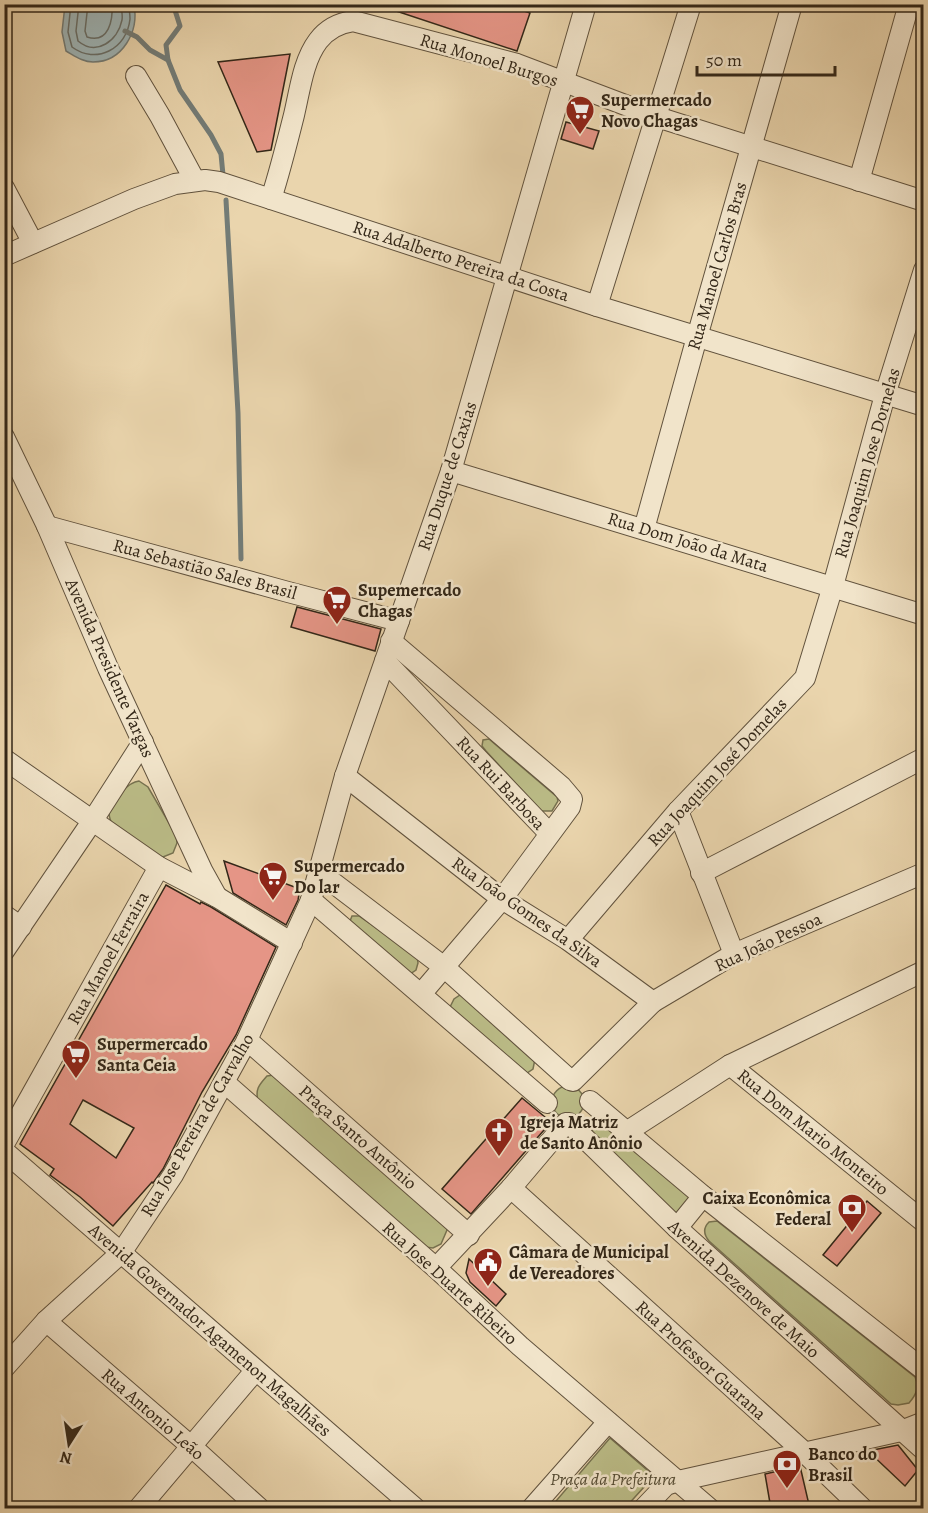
<svg xmlns="http://www.w3.org/2000/svg" width="928" height="1513" font-family="Alegreya,serif">
	<rect width="100%" height="100%" fill="#ead5ad"/>
	<filter id="stains"><feTurbulence type="fractalNoise" baseFrequency=".00333" numOctaves="4"/><feColorMatrix values="0 0 0 0 .2 0 0 0 0 .09 0 0 0 0 .02 0 0 0 .5 -.17"/></filter>
	<radialGradient id="worn" r=".72"><stop offset=".6" stop-color="#630" stop-opacity="0"/><stop offset="1" stop-color="#630" stop-opacity=".3"/></radialGradient>
	<!-- green -->
	<g fill="#bbbc87" stroke="#777250" stroke-width="1.5">
		<polygon points="489,739 557,797 558,801 552,811 541,811 486,751 482,746 483,740"/>
		<path d="M139 781 148 787 176 835 177 843 173 853 163 857 154 855 112 824C110 819 108 815 110 809 114 799 128 782 139 781Z"/>
		<polygon points="352,916 359,916 417,956 418,963 416,970 410,974 350,921"/>
		<polygon points="460,995 465,996 535,1059 533,1069 527,1073 450,1007 454,999"/>
		<path d="M274 1075 445 1224 447 1230 441 1244 433 1248 425 1247 258 1102C255 1089 259 1085 267 1076Z"/>
		<circle cx="568" cy="1102" r="16"/>
		<polygon points="602,1123 691,1197 686,1210 674,1215 592,1133 593,1128"/>
		<path d="M717 1221 915 1377C920 1387 916 1395 909 1403L898 1405 891 1404 709 1241C704 1235 703 1228 709 1222Z"/>
		<polygon points="610,1438 654,1476 625,1508 566,1508 556,1501"/>
	</g>
	<!-- water -->
	<path fill="#9eb5b7" stroke="#737c77" stroke-width="1.5" d="M65 5H134C139 31 123 62 93 62 83 62 75 56 66 51L62 32Z"/>
	<g fill="none" stroke-linecap="round" stroke-linejoin="round">
		<!-- shore -->
		<g stroke="#686e68" stroke-width="1.5">
			<path d="M71 4 68 32 72 47C96 65 127 49 130 19 130 14 129 9 129 4"/>
			<path d="M79 4 76 31 78 41C97 57 118 40 122 20 123 15 121 9 121 4"/>
			<path d="M88 4 85 31 87 37C109 44 113 20 112 4"/>
		</g>
		<!-- stream -->
		<g stroke="#737c77" stroke-width="5">
			<polyline points="125,31 137,37 150,50 168,60 180,90 211,135 221,154 223,175"/>
			<polyline points="168,60 166,45 180,26 173,4"/>
			<polyline points="226,200 238,413 241,559"/>
		</g>
	</g>
	<!-- building -->
	<g fill="#e59586" stroke="#332718" stroke-width="1.5" fill-rule="evenodd">
		<polygon points="388,4 505,4 530,13 517,51 387,8"/>
		<polygon points="290,54 271,150 257,152 218,62"/>
		<polygon points="566,122 599,131 593,149 561,139"/>
		<polygon points="297,607 381,629 375,651 291,627"/>
		<polygon points="224,861 300,889 298,900 286,925 233,893"/>
		<path d="M166 885 200 904 201 902 211 907 276 947 236 1035 202 1092 163 1169 153 1183 152 1182 113 1226 80 1197 50 1175 54 1169 20 1144ZM83 1100 134 1128 116 1158 70 1124Z"/>
		<polygon points="522,1098 551,1122 471,1214 442,1189"/>
		<polygon points="867,1201 881,1213 837,1266 823,1255"/>
		<polygon points="469,1259 506,1294 496,1306 470,1282 466,1273"/>
		<polygon points="898,1445 918,1470 905,1486 868,1451"/>
		<polygon points="800,1466 810,1509 771,1509 765,1474"/>
	</g>
	<g fill="none" stroke-linecap="round" stroke-linejoin="round">
		<!-- minor casing -->
		<g stroke="#61523d" stroke-width="22">
			<g id="minor">
				<polyline points="136,76 160,116 195,181"/>
				<polyline points="859,181 909,4"/>
				<polyline points="4,188 33,243"/>
				<path d="M271 199C280 171 287 143 294 115 300 90 303 61 318 41 327 29 339 23 353 21L517 64 657 117 924 201"/>
				<polyline points="4,256 134,199 175,184 205,180 219,182 597,306 924,406"/>
				<polyline points="597,306 691,4"/>
				<polyline points="4,437 47,526 108,668 202,870 217,897"/>
				<polyline points="451,471 924,615"/>
				<polyline points="47,526 288,592 399,621"/>
				<polyline points="644,529 697,337 792,4"/>
				<polyline points="391,641 561,786 572,799 570,807 502,899 421,994"/>
				<polyline points="385,661 549,833"/>
				<polyline points="4,759 159,867 217,897 292,943"/>
				<polyline points="345,776 502,899 568,940 653,1002"/>
				<polyline points="678,811 734,954"/>
				<polyline points="319,872 444,967 570,1080"/>
				<polyline points="701,873 924,758"/>
				<polyline points="311,900 547,1103"/>
				<polyline points="4,915 21,927"/>
				<polyline points="568,940 678,811 805,678 833,586 885,395 924,270"/>
				<polyline points="4,951 93,820 143,742"/>
				<polyline points="247,1040 469,1235"/>
				<polyline points="730,1065 924,1222"/>
				<polyline points="573,1081 653,1002 734,954 924,873"/>
				<polyline points="224,1082 436,1268 520,1346 709,1508"/>
				<polyline points="590,1101 703,1196 924,1370"/>
				<polyline points="569,1123 677,1228 924,1450"/>
				<polyline points="628,1131 730,1065 924,971"/>
				<polyline points="4,1144 159,867"/>
				<polyline points="4,1151 415,1508"/>
				<polyline points="511,1188 804,1452 862,1508"/>
				<polyline points="677,1228 703,1196"/>
				<polyline points="436,1268 511,1188 566,1123"/>
				<polyline points="46,1321 192,1447 259,1508"/>
				<polyline points="4,1368 46,1321 121,1253 173,1175 247,1040 311,900 345,776 451,471 586,4"/>
				<polyline points="139,1508 255,1371"/>
				<polyline points="532,1508 608,1422"/>
				<polyline points="644,1508 666,1485 678,1481 901,1431 924,1422"/>
			</g>
		</g>
		<!-- minor -->
		<use href="#minor" stroke="#f1e4ca" stroke-width="20"/>
	</g>
	<!-- icons -->
	<defs>
		<g id="supermarket-pin" transform="scale(1.5)"><path d="M0 17L-7.5 6A9.5 9.5 0 1 1 7.5 6Z" fill="#8f2418" stroke="#f1e4ca"/><path d="M-6-5.5h2.5l.6 2H6L4.5 2H-2.5L-4.4-4H-6ZM-1.5 3.2a1.3 1.3 0 1 0 .1 0ZM3 3.2a1.3 1.3 0 1 0 .1 0Z" fill="#fff"/></g>
		<g id="church-pin" transform="scale(1.5)"><path d="M0 17L-7.5 6A9.5 9.5 0 1 1 7.5 6Z" fill="#8f2418" stroke="#f1e4ca"/><path d="M-1.2-6h2.4v3.5h3.3v2.4h-3.3V6h-2.4V-.1h-3.3v-2.4h3.3Z" fill="#fff"/></g>
		<g id="bank-pin" transform="scale(1.5)"><path d="M0 17L-7.5 6A9.5 9.5 0 1 1 7.5 6Z" fill="#8f2418" stroke="#f1e4ca"/><path d="M-6-4H6V4H-6ZM0-2.3a2.3 2.3 0 1 0 0 4.6a2.3 2.3 0 1 0 0-4.6Z" fill="#fff"/></g>
		<g id="civic-pin" transform="scale(1.5)"><path d="M0 17L-7.5 6A9.5 9.5 0 1 1 7.5 6Z" fill="#8f2418" stroke="#f1e4ca"/><path d="M-.6-6.5H3V-4.5H.6V-3L4-1V1h2V6H-6V1h2V-1L-.6-3ZM-1.2 2.5V6h2.4V2.5Z" fill="#fff"/></g>
	</defs>
	<g fill-rule="evenodd">
		<use href="#supermarket-pin" x="580" y="110"/>
		<use href="#supermarket-pin" x="337" y="600"/>
		<use href="#supermarket-pin" x="273" y="876"/>
		<use href="#supermarket-pin" x="76" y="1054"/>
		<use href="#church-pin" x="499" y="1132"/>
		<use href="#bank-pin" x="852" y="1208"/>
		<use href="#civic-pin" x="488" y="1262"/>
		<use href="#bank-pin" x="787" y="1464"/>
	</g>
	<g text-anchor="middle" dominant-baseline="central" stroke-width="5" stroke-linejoin="round" paint-order="stroke">
		<!-- street labels -->
		<g font-size="18" fill="#332718" stroke="#f1e4ca">
			<text transform="translate(489 60) rotate(17)">Rua Monoel Burgos</text>
			<text transform="translate(461 261) rotate(18)">Rua Adalberto Pereira da Costa</text>
			<text transform="translate(717 266) rotate(-74)">Rua Manoel Carlos Bras</text>
			<text transform="translate(867 463) rotate(-74)">Rua Joaquim Jose Dornelas</text>
			<text transform="translate(447 476) rotate(-72)">Rua Duque de Caxias</text>
			<text transform="translate(688 542) rotate(17)">Rua Dom João da Mata</text>
			<text transform="translate(205 569) rotate(15)">Rua Sebastião Sales Brasil</text>
			<text transform="translate(110 668) rotate(66)">Avenida Presidente Vargas</text>
			<text transform="translate(717 772) rotate(-47)">Rua Joaquim José Domelas</text>
			<text transform="translate(501 783) rotate(47)">Rua Rui Barbosa</text>
			<text transform="translate(527 912) rotate(35)">Rua João Gomes da Silva</text>
			<text transform="translate(768 942) rotate(-25)">Rua João Pessoa</text>
			<text transform="translate(108 958) rotate(-61)">Rua Manoel Ferraira</text>
			<text transform="translate(197 1125) rotate(-60)">Rua Jose Pereira de Carvalho</text>
			<text transform="translate(813 1132) rotate(39)">Rua Dom Mario Monteiro</text>
			<text transform="translate(358 1137) rotate(41)">Praça Santo Antônio</text>
			<text transform="translate(450 1283) rotate(42)">Rua Jose Duarte Ribeiro</text>
			<text transform="translate(744 1289) rotate(42)">Avenida Dezenove de Maio</text>
			<text transform="translate(210 1330) rotate(41)">Avenida Governador Agamenon Magalhães</text>
			<text transform="translate(701 1360) rotate(42)">Rua Professor Guarana</text>
			<text transform="translate(153 1414) rotate(41)">Rua Antonio Leão</text>
		</g>
		<!-- poi labels -->
		<g font-size="18" font-weight="bold" fill="#332718" stroke="#f1e4ca" text-anchor="start">
			<text x="601" y="100">Supermercado<tspan x="601" dy="21">Novo Chagas</tspan></text>
			<text x="358" y="590">Supemercado<tspan x="358" dy="21">Chagas</tspan></text>
			<text x="294" y="866">Supermercado<tspan x="294" dy="21">Do lar</tspan></text>
			<text x="97" y="1044">Supermercado<tspan x="97" dy="21">Santa Ceia</tspan></text>
			<text x="520" y="1122">Igreja Matriz<tspan x="520" dy="21">de Santo Anônio</tspan></text>
			<text x="831" y="1198" text-anchor="end">Caixa Econômica<tspan x="831" dy="21">Federal</tspan></text>
			<text x="509" y="1252">Câmara de Municipal<tspan x="509" dy="21">de Vereadores</tspan></text>
			<text x="808" y="1454">Banco do<tspan x="808" dy="21">Brasil</tspan></text>
		</g>
		<!-- park labels -->
		<g font-size="18" font-style="italic" fill="#554c34" stroke="#f1e4ca">
			<text x="613" y="1479">Praça da Prefeitura</text>
		</g>
	</g>
	<!-- margin -->
	<rect width="928" height="1513" fill="none" stroke="#ead5ad" stroke-width="24"/>
	<rect x="6" y="6" width="916" height="1501" fill="none" stroke="#332718" stroke-width="3"/>
	<rect x="12" y="12" width="904" height="1489" fill="none" stroke="#332718" stroke-width="1.5"/>
	<!-- north arrow -->
	<g transform="translate(69 1444) rotate(192)" stroke="#f1e4ca" stroke-width="4.5" paint-order="stroke">
	<path d="M0-4.5L10 22L0 15L-10 22Z" fill="#332718"/>
	<text y="-9" font-size="16" font-weight="bold" text-anchor="middle" fill="#332718">N</text>
	</g>
	<!-- scale -->
	<path d="M697 66v9h138v-9" fill="none" stroke="#332718" stroke-width="3"/>
	<text x="706" y="66" font-size="18" fill="#332718" stroke="#f1e4ca" stroke-width="4.5" paint-order="stroke">50 m</text>
	<rect width="100%" height="100%" filter="url(#stains)"/>
	<rect width="100%" height="100%" fill="url(#worn)"/>
</svg>
